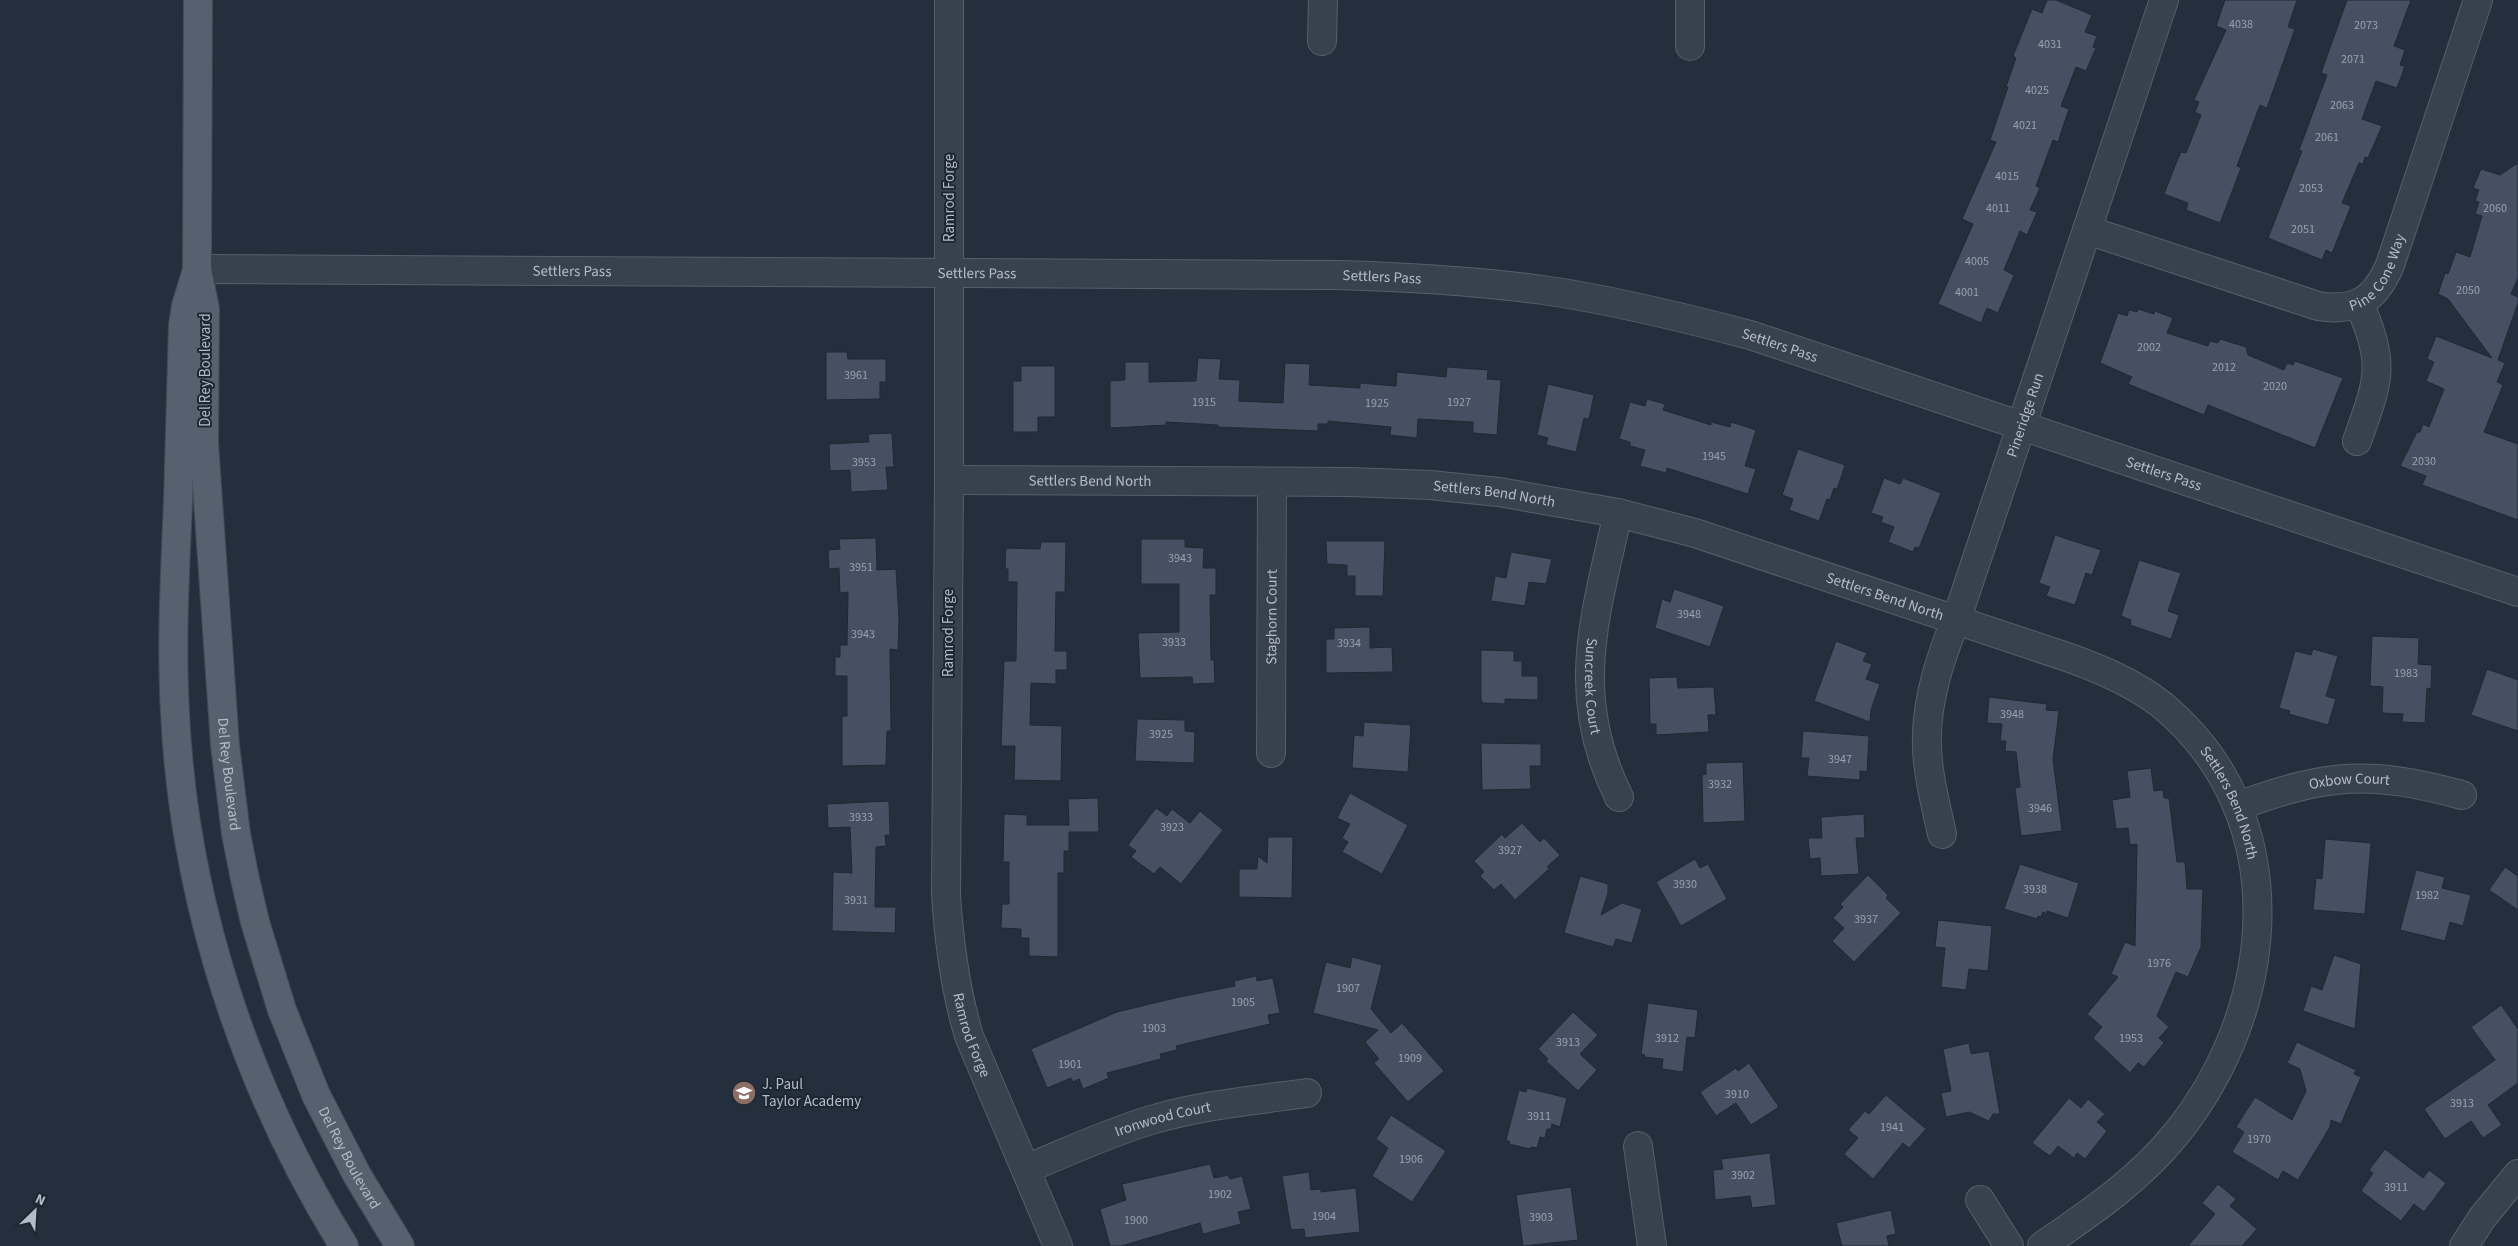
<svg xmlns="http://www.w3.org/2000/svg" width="2518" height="1246" font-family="'Source Sans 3',sans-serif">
	<rect width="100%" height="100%" fill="#242f3e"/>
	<!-- building -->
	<g fill="#455162" stroke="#1f2835">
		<polygon points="2047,0 2056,0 2092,15 2085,32 2097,36 2093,47 2096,48 2086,71 2076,67 2061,106 2069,109 2058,142 2053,140 2036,186 2040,188 2030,210 2037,212 2027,235 2020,231 2004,270 2014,275 1998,313 1987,308 1981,323 1938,304 1973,224 1962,219 1996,142 1990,140 2008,87 2006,87 2016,58 2013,56 2032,9 2042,13"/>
		<polygon points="2225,0 2297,0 2288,27 2295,29 2267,108 2260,105 2237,166 2241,168 2220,223 2186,210 2188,203 2164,194 2177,161 2181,152 2186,153 2201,115 2195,112 2199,102 2194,100 2226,30 2216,26"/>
		<polygon points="2347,0 2411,0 2394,46 2405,50 2400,65 2405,66 2397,88 2376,81 2362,119 2382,126 2368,158 2365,157 2363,164 2359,163 2342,203 2351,206 2332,253 2326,250 2322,260 2268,238 2302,151 2299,150 2327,75 2321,73"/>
		<polygon points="2518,163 2518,278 2511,294 2518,297 2518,303 2498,360 2505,363 2497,382 2503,385 2484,432 2518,444 2518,520 2422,485 2426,476 2400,466 2417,432 2420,432 2423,424 2429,427 2444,389 2426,381 2434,362 2427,359 2436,336 2492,358 2448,299 2438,294 2445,273 2448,274 2456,252 2470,257 2482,216 2475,214 2479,202 2475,201 2479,190 2473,188 2481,169 2500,175"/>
		<polygon points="2138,309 2154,314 2155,311 2173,318 2167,333 2208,346 2210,341 2218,343 2220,339 2246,347 2248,355 2284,370 2287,363 2293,365 2295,361 2343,378 2315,448 2208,405 2204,415 2128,384 2132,377 2100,363 2118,313 2127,316 2129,310 2137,312"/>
		<polygon points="826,352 847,352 848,359 886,359 886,382 880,382 880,399 826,400"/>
		<polygon points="1198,358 1221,359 1219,379 1240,380 1239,401 1283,403 1285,363 1310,364 1309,385 1360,388 1360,383 1396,386 1397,372 1446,377 1447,367 1488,370 1487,379 1501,380 1497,435 1473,433 1473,422 1418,419 1417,438 1390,435 1391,427 1328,421 1328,424 1318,424 1318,431 1218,427 1218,425 1166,422 1166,425 1110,428 1110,381 1125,380 1125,362 1149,362 1149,382 1196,381"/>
		<polygon points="1021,366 1055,366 1055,417 1038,417 1038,432 1013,432 1013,381 1021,381"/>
		<polygon points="1548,384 1594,395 1589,419 1584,418 1576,452 1546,445 1548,438 1537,435"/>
		<polygon points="1647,399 1665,404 1663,410 1711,425 1711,422 1730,427 1731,422 1756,430 1745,466 1756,469 1748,494 1667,468 1666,473 1640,466 1645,450 1630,446 1630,442 1619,439 1630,402 1645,406"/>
		<polygon points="892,433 894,467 886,467 888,490 851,492 850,470 830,471 829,444 869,442 868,434"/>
		<polygon points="1798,449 1845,465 1837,489 1834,488 1830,500 1827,499 1819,521 1789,510 1793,499 1782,495"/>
		<polygon points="1884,478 1900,484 1903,478 1941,493 1919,548 1915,547 1913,552 1888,542 1894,527 1881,522 1883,517 1871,513"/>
		<polygon points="2055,535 2101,550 2092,575 2086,573 2075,605 2046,596 2050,587 2039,583"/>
		<polygon points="876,538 877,570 896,569 899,619 898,650 890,649 891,731 887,731 886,765 842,766 842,716 847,716 847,676 835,676 835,657 840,657 840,645 847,645 848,592 840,593 839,568 829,569 828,550 840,549 839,539"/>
		<polygon points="1141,539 1185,539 1185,547 1204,548 1203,568 1216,568 1216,595 1210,595 1211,660 1214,660 1215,683 1193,684 1192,677 1140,678 1138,633 1179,632 1179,584 1141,584"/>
		<polygon points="1326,541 1385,541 1383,596 1355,596 1355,576 1347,576 1347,565 1327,564"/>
		<polygon points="1041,542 1066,542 1065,592 1056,592 1055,651 1067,651 1067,670 1056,670 1056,684 1031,683 1030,725 1062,726 1061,781 1014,780 1015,746 1001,746 1004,661 1016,661 1017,582 1008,582 1008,569 1005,569 1006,548 1040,549"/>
		<polygon points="1511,552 1552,559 1546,584 1529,582 1525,606 1491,601 1495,576 1506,578"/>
		<polygon points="2139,560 2181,573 2168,611 2179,615 2171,639 2130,625 2131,620 2121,616"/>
		<polygon points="1674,589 1724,606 1710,647 1655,628 1662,599 1670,602"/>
		<polygon points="1370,627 1370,648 1392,647 1393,672 1326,673 1326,639 1334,639 1334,628"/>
		<polygon points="2372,636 2419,638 2418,664 2432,665 2431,689 2427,688 2425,723 2402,722 2403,714 2382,713 2383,687 2370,686"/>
		<polygon points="1836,641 1867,653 1863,661 1872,664 1866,679 1880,684 1871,710 1870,722 1814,701"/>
		<polygon points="2313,649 2338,656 2326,696 2336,699 2328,725 2289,714 2290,711 2279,708 2295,651 2311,655"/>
		<polygon points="1481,650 1514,651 1514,661 1522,661 1522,676 1538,676 1538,700 1505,699 1505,704 1483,703 1481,700"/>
		<polygon points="2487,669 2518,680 2518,731 2471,715"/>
		<polygon points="1677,677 1678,688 1714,687 1716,715 1708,715 1709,732 1656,735 1656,724 1650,724 1649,678"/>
		<polygon points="1989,697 2047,704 2046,710 2059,711 2053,759 2062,831 2021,836 2015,788 2020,787 2016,752 2005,751 2006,741 2000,741 2002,724 1987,723"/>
		<polygon points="1137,719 1185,720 1185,731 1195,732 1194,763 1135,761"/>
		<polygon points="1364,722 1411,725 1408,772 1352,768 1354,735 1363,736"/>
		<polygon points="1803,731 1869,736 1867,772 1860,771 1860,780 1807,776 1809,758 1801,758"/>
		<polygon points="1481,743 1541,744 1541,766 1530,766 1531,789 1482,790"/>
		<polygon points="1743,762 1745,821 1703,823 1702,775 1706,774 1706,763"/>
		<polygon points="2151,768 2154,791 2163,790 2164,798 2169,798 2177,862 2185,862 2187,889 2203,889 2201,947 2188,977 2176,972 2157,1016 2169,1027 2159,1038 2164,1043 2144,1067 2138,1063 2130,1073 2093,1038 2102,1027 2087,1014 2118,977 2111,974 2125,942 2135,946 2137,844 2130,845 2128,828 2116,829 2112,800 2130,797 2127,771"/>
		<polygon points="1350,793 1408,825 1382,874 1342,852 1348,842 1342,838 1350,824 1337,818"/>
		<polygon points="1098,798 1099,832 1069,832 1069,851 1064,851 1064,873 1058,873 1058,957 1029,956 1029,938 1021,938 1021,929 1001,928 1002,904 1009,904 1009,862 1003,862 1004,814 1027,815 1027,825 1069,825 1068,799"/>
		<polygon points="889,801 890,835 885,835 886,846 876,847 875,907 896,907 895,933 832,931 833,872 852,873 850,827 828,828 827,804"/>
		<polygon points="1156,808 1167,816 1172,809 1190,823 1200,811 1223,830 1181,884 1160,867 1154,874 1131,857 1136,851 1128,845"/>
		<polygon points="1864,814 1865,838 1856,838 1859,874 1821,876 1820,858 1810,859 1808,838 1822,838 1821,817"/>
		<polygon points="1522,823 1540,842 1544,838 1560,855 1547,867 1550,868 1515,900 1501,884 1494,890 1480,876 1484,872 1474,861 1502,834 1505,838"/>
		<polygon points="1268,837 1293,837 1292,898 1239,897 1239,869 1257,869 1258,856 1267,863"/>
		<polygon points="2325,839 2371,843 2365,914 2313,910 2316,878 2322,879"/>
		<polygon points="1695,859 1700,868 1708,864 1727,899 1681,926 1656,882"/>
		<polygon points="2020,864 2079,883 2068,918 2047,911 2047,914 2043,912 2041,917 2038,916 2037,919 2004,909"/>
		<polygon points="2505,867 2518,876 2518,910 2489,890"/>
		<polygon points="2416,870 2445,877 2442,888 2471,895 2463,926 2450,922 2445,941 2400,930"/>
		<polygon points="1868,875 1888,895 1886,898 1901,913 1854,962 1832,941 1844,928 1833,918 1843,907 1840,904"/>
		<polygon points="1580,876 1608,884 1608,893 1601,915 1622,903 1642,909 1632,943 1616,939 1613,947 1564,933"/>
		<polygon points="1938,920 1992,926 1988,971 1969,969 1966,990 1941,987 1945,948 1935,947"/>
		<polygon points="2334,955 2361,964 2355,1029 2303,1011 2311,986 2322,990"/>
		<polygon points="1352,957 1382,965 1371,1009 1391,1033 1402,1023 1444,1071 1408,1102 1374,1063 1379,1059 1365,1042 1378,1030 1313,1013 1326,962 1350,968"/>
		<polygon points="1256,976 1257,981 1273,978 1280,1013 1268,1015 1270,1024 1176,1046 1177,1050 1160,1054 1161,1059 1107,1073 1109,1078 1083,1089 1079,1079 1073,1082 1071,1078 1047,1088 1031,1049 1117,1012 1179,997 1235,986 1234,981"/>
		<polygon points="1648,1003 1698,1010 1695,1038 1687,1037 1683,1072 1662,1069 1663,1059 1644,1057 1645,1055 1641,1054"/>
		<polygon points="2501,1005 2518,1029 2518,1083 2488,1105 2502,1125 2483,1138 2471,1121 2445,1139 2424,1109 2495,1060 2471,1027"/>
		<polygon points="1573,1012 1598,1035 1580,1054 1597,1070 1578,1091 1546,1061 1548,1059 1538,1049"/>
		<polygon points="2297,1042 2356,1070 2354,1074 2361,1077 2341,1124 2331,1120 2330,1127 2298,1180 2283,1171 2278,1180 2232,1152 2244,1132 2236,1127 2255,1097 2292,1120 2306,1091 2300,1069 2287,1063"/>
		<polygon points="1969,1043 1971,1054 1989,1051 2000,1114 1993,1114 1989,1121 1969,1112 1946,1117 1941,1093 1951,1091 1943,1049"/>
		<polygon points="1749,1063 1779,1107 1751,1125 1736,1103 1716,1116 1700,1092 1736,1068 1738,1071"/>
		<polygon points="1527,1088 1567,1098 1560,1127 1552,1124 1551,1129 1547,1129 1545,1138 1540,1137 1537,1148 1531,1147 1530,1149 1509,1144 1510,1142 1506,1140 1519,1090 1526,1092"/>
		<polygon points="1886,1095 1926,1129 1909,1148 1903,1143 1873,1179 1844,1154 1858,1138 1848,1130 1865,1111 1869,1114"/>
		<polygon points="2069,1098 2081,1108 2088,1099 2105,1114 2097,1122 2107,1131 2085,1159 2077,1153 2074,1158 2058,1146 2050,1156 2032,1143"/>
		<polygon points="1391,1115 1446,1151 1412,1202 1372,1176 1388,1148 1376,1139"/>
		<polygon points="2385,1149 2423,1178 2429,1170 2446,1183 2424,1212 2414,1204 2401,1221 2361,1191 2373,1173 2369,1170"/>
		<polygon points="1770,1153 1776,1205 1752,1208 1750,1196 1715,1200 1713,1170 1723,1169 1721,1159"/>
		<polygon points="1210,1164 1214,1178 1228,1175 1230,1179 1242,1176 1251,1209 1238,1212 1241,1224 1203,1234 1200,1223 1121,1246 1110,1246 1100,1209 1126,1200 1122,1184"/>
		<polygon points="1309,1172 1311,1190 1321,1189 1321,1192 1356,1188 1360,1232 1305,1238 1304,1229 1291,1230 1282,1176"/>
		<polygon points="2218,1184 2236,1199 2230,1206 2257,1229 2242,1246 2188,1246 2215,1214 2202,1203"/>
		<polygon points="1571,1187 1578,1240 1523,1246 1516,1195"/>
		<polygon points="1891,1210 1896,1234 1887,1236 1889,1246 1842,1246 1836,1223"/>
	</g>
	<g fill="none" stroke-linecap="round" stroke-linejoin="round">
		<!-- minor casing -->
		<g stroke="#565f6c" stroke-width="30">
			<g id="minor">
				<path id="s1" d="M949 0V480L946 894C949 943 955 989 969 1036L1058 1246"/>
				<polyline points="1690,0 1690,46"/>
				<polyline points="1322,41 1323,0"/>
				<path id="s2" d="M2087 230 2318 306C2356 312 2375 300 2390 265L2478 0"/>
				<path id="s3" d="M197 269 1338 275C1407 277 1475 281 1543 290 1613 300 1682 317 1750 335L2518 592"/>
				<path d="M2357 441C2379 379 2386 366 2359 303"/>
				<path id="s4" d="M949 480 1350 482 1430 485 1499 492 1618 513 1695 533 2067 657C2101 669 2134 683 2162 705 2296 816 2278 1008 2176 1134 2139 1180 2090 1213 2042 1246"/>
				<path id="s5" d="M1618 513C1595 617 1568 695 1619 797"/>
				<path id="s6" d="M1271 753 1272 482"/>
				<path id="s7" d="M2238 806C2329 773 2369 770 2462 795"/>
				<path id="s8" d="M1942 834C1936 806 1928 777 1927 747 1925 698 1943 651 1961 606L2164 0"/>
				<polyline points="1638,1146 1652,1246"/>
				<path id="s9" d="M1026 1169C1067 1152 1108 1133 1151 1120 1202 1105 1255 1100 1307 1093"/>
				<polyline points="1980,1200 2009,1246"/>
				<polyline points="2464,1246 2482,1218 2518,1174"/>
			</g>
		</g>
		<!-- major casing -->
		<g stroke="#414a57" stroke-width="30">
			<g id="major">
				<path id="s10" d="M198 0 197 269 205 309 204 443 225 745 236 834 245 879 255 922 282 1010 316 1095 357 1175 400 1246"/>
				<path d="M196 273 186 306 183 325C181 384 180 443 178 502 175 572 171 642 175 713 184 900 245 1087 344 1246"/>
			</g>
		</g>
		<!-- minor -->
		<use href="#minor" stroke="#38414e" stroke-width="28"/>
		<!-- major -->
		<use href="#major" stroke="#56606e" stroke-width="28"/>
	</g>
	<!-- icons -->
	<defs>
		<g id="school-disc" transform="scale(1.25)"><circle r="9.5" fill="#8d6e63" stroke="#1d2633"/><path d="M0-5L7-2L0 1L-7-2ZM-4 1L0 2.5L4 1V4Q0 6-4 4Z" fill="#fff"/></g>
	</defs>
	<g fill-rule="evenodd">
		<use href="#school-disc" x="744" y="1093"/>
	</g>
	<g text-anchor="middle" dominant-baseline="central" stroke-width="4" stroke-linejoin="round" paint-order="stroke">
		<!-- number labels -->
		<g font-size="12" fill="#98a1af">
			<text x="2241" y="24">4038</text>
			<text x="2366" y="25">2073</text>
			<text x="2050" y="44">4031</text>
			<text x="2353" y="59">2071</text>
			<text x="2037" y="90">4025</text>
			<text x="2342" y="105">2063</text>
			<text x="2025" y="125">4021</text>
			<text x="2327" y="137">2061</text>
			<text x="2007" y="176">4015</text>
			<text x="2311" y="188">2053</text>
			<text x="1998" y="208">4011</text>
			<text x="2495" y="208">2060</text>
			<text x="2303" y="229">2051</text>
			<text x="1977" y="261">4005</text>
			<text x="2468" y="290">2050</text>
			<text x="1967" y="292">4001</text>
			<text x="2149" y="347">2002</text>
			<text x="2224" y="367">2012</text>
			<text x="856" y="375">3961</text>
			<text x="2275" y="386">2020</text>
			<text x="1204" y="402">1915</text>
			<text x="1459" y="402">1927</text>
			<text x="1377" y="403">1925</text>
			<text x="1714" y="456">1945</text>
			<text x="2424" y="461">2030</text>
			<text x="864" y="462">3953</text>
			<text x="1180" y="558">3943</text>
			<text x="861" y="567">3951</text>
			<text x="1689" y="614">3948</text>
			<text x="863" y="634">3943</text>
			<text x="1174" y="642">3933</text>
			<text x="1349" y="643">3934</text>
			<text x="2406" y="673">1983</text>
			<text x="2012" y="714">3948</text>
			<text x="1161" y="734">3925</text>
			<text x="1840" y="759">3947</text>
			<text x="1720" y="784">3932</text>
			<text x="2040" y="808">3946</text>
			<text x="861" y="817">3933</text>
			<text x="1172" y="827">3923</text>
			<text x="1510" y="850">3927</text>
			<text x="1685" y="884">3930</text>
			<text x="2035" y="889">3938</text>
			<text x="2427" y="895">1982</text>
			<text x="856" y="900">3931</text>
			<text x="1866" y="919">3937</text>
			<text x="2159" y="963">1976</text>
			<text x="1348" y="988">1907</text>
			<text x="1243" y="1002">1905</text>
			<text x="1154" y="1028">1903</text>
			<text x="1667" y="1038">3912</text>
			<text x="2131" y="1038">1953</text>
			<text x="1568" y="1042">3913</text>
			<text x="1410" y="1058">1909</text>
			<text x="1070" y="1064">1901</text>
			<text x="1737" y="1094">3910</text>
			<text x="2462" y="1103">3913</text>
			<text x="1539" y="1116">3911</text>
			<text x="1892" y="1127">1941</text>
			<text x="2259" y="1139">1970</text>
			<text x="1411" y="1159">1906</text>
			<text x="1743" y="1175">3902</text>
			<text x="2396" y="1187">3911</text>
			<text x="1220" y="1194">1902</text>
			<text x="1324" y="1216">1904</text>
			<text x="1541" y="1217">3903</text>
			<text x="1136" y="1220">1900</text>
		</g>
		<!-- street labels -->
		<g font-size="15" fill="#b4bcc9" stroke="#1d2633">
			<text transform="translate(949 198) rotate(-90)">Ramrod Forge</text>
			<text stroke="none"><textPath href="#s2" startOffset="321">Pine Cone Way</textPath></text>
			<text stroke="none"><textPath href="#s3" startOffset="375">Settlers Pass</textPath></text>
			<text stroke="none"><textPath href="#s3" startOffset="780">Settlers Pass</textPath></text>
			<text stroke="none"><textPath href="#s3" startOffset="1185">Settlers Pass</textPath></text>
			<text stroke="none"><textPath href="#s3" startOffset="1590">Settlers Pass</textPath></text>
			<text transform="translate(205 370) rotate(-90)">Del Rey Boulevard</text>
			<text stroke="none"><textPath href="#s8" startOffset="436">Pineridge Run</textPath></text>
			<text stroke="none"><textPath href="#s3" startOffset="1995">Settlers Pass</textPath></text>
			<text stroke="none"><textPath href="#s4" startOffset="141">Settlers Bend North</textPath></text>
			<text stroke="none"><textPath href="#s4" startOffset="546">Settlers Bend North</textPath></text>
			<text stroke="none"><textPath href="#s4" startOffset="951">Settlers Bend North</textPath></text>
			<text stroke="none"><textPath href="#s6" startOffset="136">Staghorn Court</textPath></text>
			<text transform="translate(948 633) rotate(-90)">Ramrod Forge</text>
			<text stroke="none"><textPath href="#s5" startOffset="176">Suncreek Court</textPath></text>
			<text stroke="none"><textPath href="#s10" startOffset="776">Del Rey Boulevard</textPath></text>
			<text stroke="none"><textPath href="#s7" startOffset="115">Oxbow Court</textPath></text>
			<text stroke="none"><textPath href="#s4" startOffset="1371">Settlers Bend North</textPath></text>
			<text stroke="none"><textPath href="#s1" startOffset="1038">Ramrod Forge</textPath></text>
			<text stroke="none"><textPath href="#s9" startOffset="146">Ironwood Court</textPath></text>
			<text stroke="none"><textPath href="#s10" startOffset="1181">Del Rey Boulevard</textPath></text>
		</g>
		<!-- poi labels -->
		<g font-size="15" fill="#b4bcc9" stroke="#1d2633" text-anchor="start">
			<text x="762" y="1084">J. Paul<tspan x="762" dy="17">Taylor Academy</tspan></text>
		</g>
	</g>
	<!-- north arrow -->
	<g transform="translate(35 1211) rotate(25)" stroke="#1d2633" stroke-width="4" paint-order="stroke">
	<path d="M0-4L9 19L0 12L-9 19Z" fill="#b4bcc9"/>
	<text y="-8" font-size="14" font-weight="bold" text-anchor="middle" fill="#b4bcc9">N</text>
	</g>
</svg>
